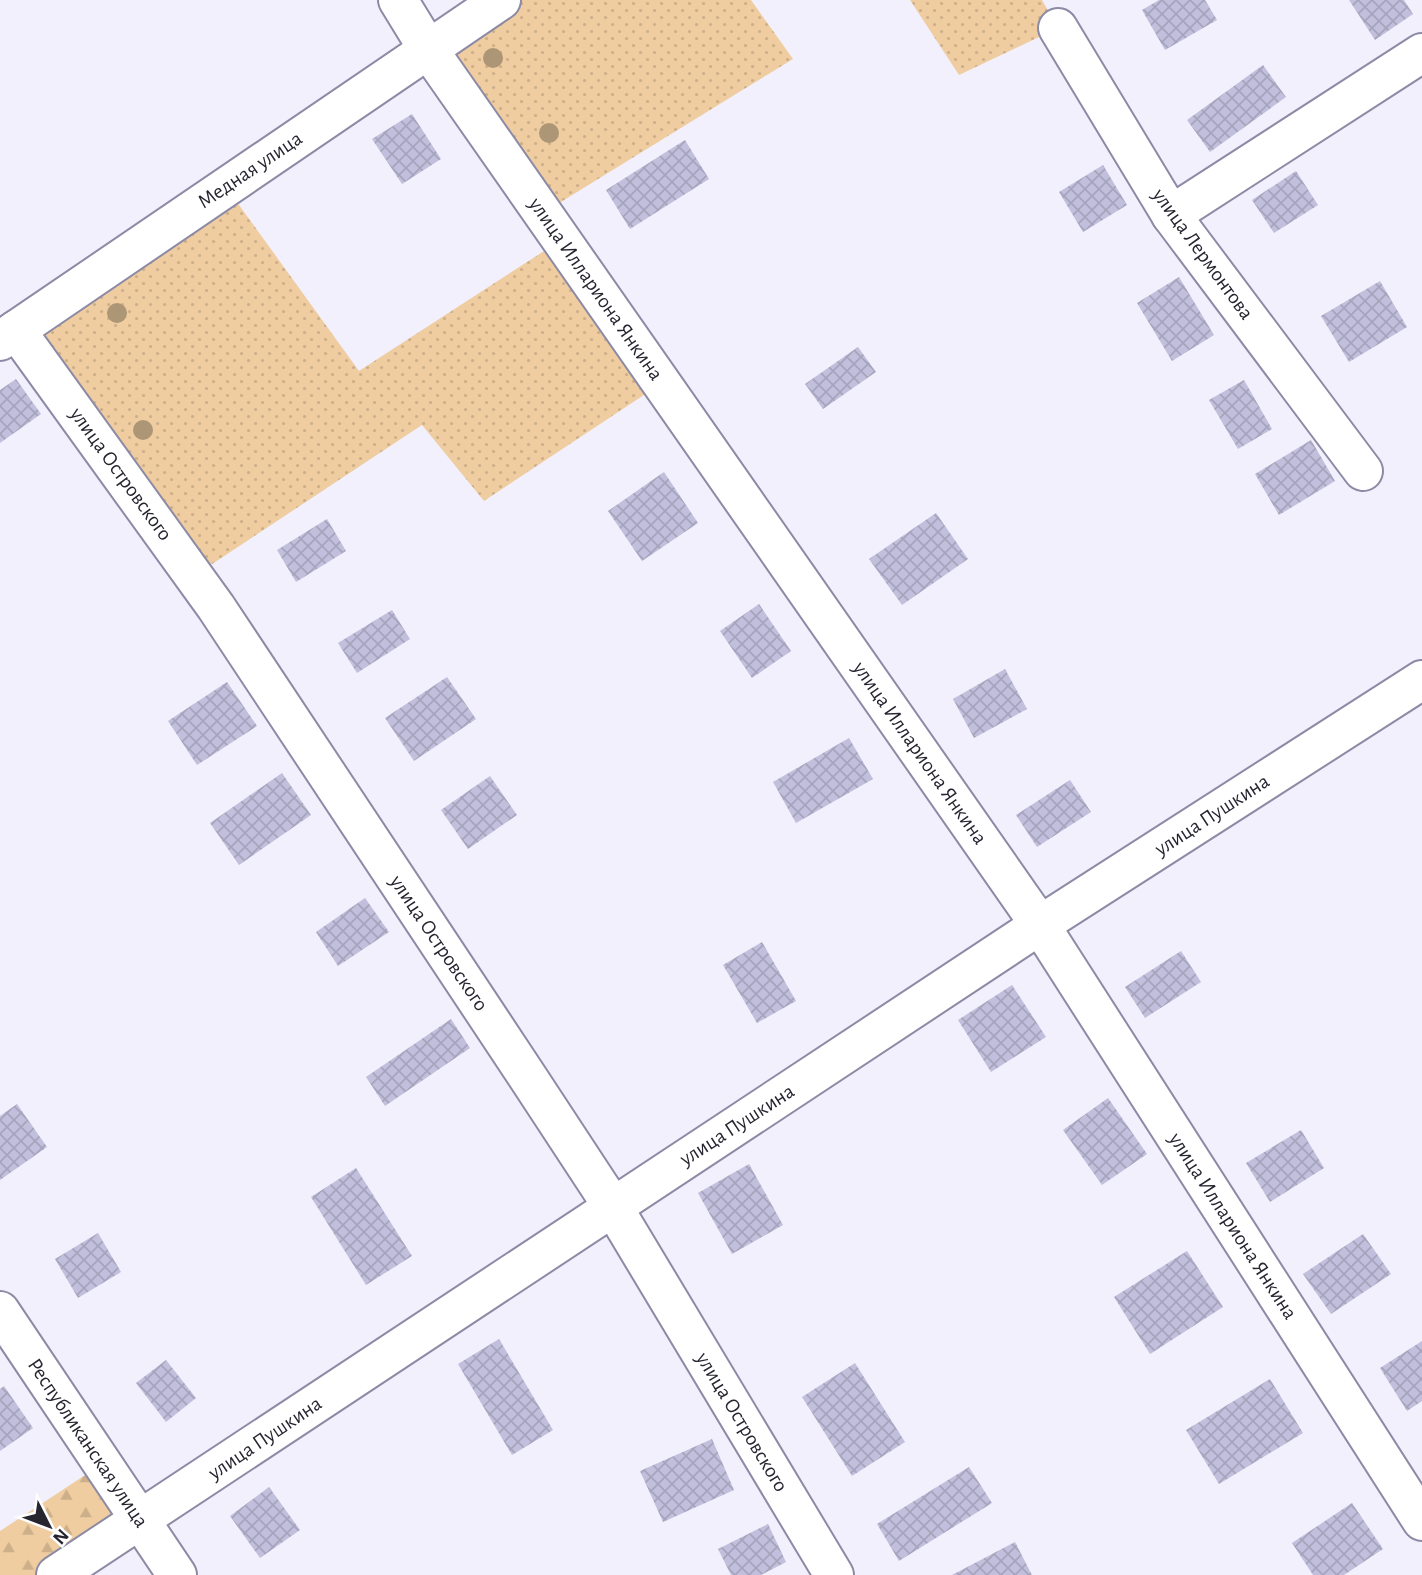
<svg xmlns="http://www.w3.org/2000/svg" width="1422" height="1575" font-family="'Alegreya Sans',sans-serif">
	<defs>
		<pattern id="green-dots" width="8" height="8" patternUnits="userSpaceOnUse" patternTransform="scale(1.75)"><rect width="8" height="8" fill="#efcda0"/><path d="M2 2h.1M6 6h.1" fill="none" stroke="#cdb08a" stroke-width="1.8" stroke-linecap="round"/></pattern>
		<pattern id="forest-firs" width="22" height="20" patternUnits="userSpaceOnUse" patternTransform="scale(1.75)"><rect width="22" height="20" fill="#efcda0"/><path d="M5 1l3.5 6h-7zM16 11l3.5 6h-7z" fill="#cdb08a"/></pattern>
		<pattern id="building-cross-hatch" width="8" height="8" patternUnits="userSpaceOnUse" patternTransform="scale(1.75)"><rect width="8" height="8" fill="#c1bfdc"/><path d="M0 0l8 8M0 8l8-8" fill="none" stroke="#a6a4bd"/></pattern>
	</defs>
	<rect width="100%" height="100%" fill="#f1f0fc"/>
	<!-- green -->
	<g fill="url(#green-dots)">
		<polygon points="501,0 751,0 793,59 543,213 428,49"/>
		<polygon points="910,0 1042,0 1058,28 959,75"/>
		<polygon points="226,187 359,371 561,240 662,383 484,501 422,425 194,576 16,330"/>
	</g>
	<!-- forest -->
	<polygon fill="url(#forest-firs)" points="102,1464 140,1521 56,1575 0,1575 0,1531"/>
	<!-- building -->
	<g fill="url(#building-cross-hatch)">
		<polygon points="1159,0 1205,0 1217,20 1165,50 1142,10"/>
		<polygon points="1349,0 1404,0 1413,14 1375,40"/>
		<polygon points="1263,65 1286,97 1210,152 1187,120"/>
		<polygon points="412,114 441,159 402,184 372,139"/>
		<polygon points="685,140 709,179 630,229 606,190"/>
		<polygon points="1103,165 1127,205 1083,232 1059,192"/>
		<polygon points="1296,171 1318,205 1274,233 1252,200"/>
		<polygon points="1179,277 1214,335 1172,361 1137,303"/>
		<polygon points="1380,281 1407,327 1349,362 1321,316"/>
		<polygon points="858,347 876,372 823,409 805,384"/>
		<polygon points="16,379 41,414 0,443 0,390"/>
		<polygon points="1244,380 1272,429 1238,449 1209,400"/>
		<polygon points="1311,440 1335,481 1279,515 1255,474"/>
		<polygon points="664,472 698,523 642,561 608,511"/>
		<polygon points="936,513 968,559 902,605 869,559"/>
		<polygon points="327,519 346,551 296,582 277,550"/>
		<polygon points="759,604 791,651 752,678 720,631"/>
		<polygon points="392,610 410,639 357,673 338,643"/>
		<polygon points="1005,669 1027,709 974,738 953,699"/>
		<polygon points="447,677 476,719 414,761 385,718"/>
		<polygon points="227,682 257,726 197,765 168,721"/>
		<polygon points="849,738 873,779 796,823 773,782"/>
		<polygon points="282,773 311,815 239,865 210,823"/>
		<polygon points="490,776 517,815 468,849 441,810"/>
		<polygon points="1070,780 1091,812 1037,847 1016,815"/>
		<polygon points="365,898 389,932 338,966 316,932"/>
		<polygon points="762,942 796,1001 757,1023 723,965"/>
		<polygon points="1181,951 1201,982 1145,1018 1125,987"/>
		<polygon points="1012,985 1046,1037 991,1072 958,1020"/>
		<polygon points="451,1019 470,1048 385,1106 366,1077"/>
		<polygon points="1108,1098 1147,1154 1102,1185 1063,1130"/>
		<polygon points="17,1104 47,1147 0,1180 0,1116"/>
		<polygon points="1301,1130 1324,1168 1270,1202 1246,1163"/>
		<polygon points="749,1164 783,1225 732,1254 698,1193"/>
		<polygon points="356,1168 412,1256 366,1285 311,1197"/>
		<polygon points="98,1233 121,1272 78,1298 55,1259"/>
		<polygon points="1363,1234 1391,1274 1331,1314 1303,1274"/>
		<polygon points="1187,1251 1223,1307 1150,1354 1114,1297"/>
		<polygon points="499,1339 553,1430 512,1455 458,1364"/>
		<polygon points="1422,1341 1422,1401 1407,1411 1380,1368"/>
		<polygon points="166,1360 196,1398 166,1422 136,1383"/>
		<polygon points="855,1363 905,1442 852,1476 802,1397"/>
		<polygon points="1270,1379 1303,1433 1219,1484 1186,1430"/>
		<polygon points="4,1386 33,1428 0,1451 0,1389"/>
		<polygon points="712,1439 734,1490 663,1522 640,1471"/>
		<polygon points="969,1467 992,1503 899,1561 877,1524"/>
		<polygon points="269,1487 300,1530 260,1558 230,1516"/>
		<polygon points="1352,1503 1383,1549 1344,1575 1313,1575 1292,1543"/>
		<polygon points="768,1524 786,1562 761,1575 731,1575 718,1549"/>
		<polygon points="1015,1542 1032,1575 952,1575"/>
	</g>
	<g fill="none" stroke-linecap="round" stroke-linejoin="round">
		<!-- minor casing -->
		<g stroke="#8c8aa5" stroke-width="42">
			<g id="minor">
				<polyline points="398,0 428,49 1040,925 1422,1521"/>
				<polyline points="1058,28 1171,215 1363,471"/>
				<polyline points="1171,215 1422,53"/>
				<polyline points="16,330 216,607 527,1076 613,1207 834,1575"/>
				<polyline points="0,341 501,0"/>
				<polyline points="0,1311 177,1575"/>
				<polyline points="56,1575 1040,925 1422,680"/>
			</g>
		</g>
		<!-- minor -->
		<use href="#minor" stroke="#fff" stroke-width="38"/>
	</g>
	<!-- trees -->
	<g fill="#ac9675">
		<circle cx="493" cy="58" r="10"/>
		<circle cx="549" cy="133" r="10"/>
		<circle cx="117" cy="313" r="10"/>
		<circle cx="143" cy="430" r="10"/>
	</g>
	<g text-anchor="middle" dominant-baseline="central" stroke-width="6" stroke-linejoin="round" paint-order="stroke">
		<!-- street labels -->
		<g font-size="21" fill="#262530" stroke="#fff">
			<text transform="translate(250 170) rotate(-34)">Медная улица</text>
			<text transform="translate(1203 254) rotate(54)">улица Лермонтова</text>
			<text transform="translate(596 289) rotate(55)">улица Иллариона Янкина</text>
			<text transform="translate(121 474) rotate(54)">улица Островского</text>
			<text transform="translate(920 753) rotate(55)">улица Иллариона Янкина</text>
			<text transform="translate(1212 815) rotate(-33)">улица Пушкина</text>
			<text transform="translate(439 943) rotate(56)">улица Островского</text>
			<text transform="translate(737 1125) rotate(-33)">улица Пушкина</text>
			<text transform="translate(1233 1226) rotate(57)">улица Иллариона Янкина</text>
			<text transform="translate(742 1422) rotate(59)">улица Островского</text>
			<text transform="translate(265 1438) rotate(-34)">улица Пушкина</text>
			<text transform="translate(88 1443) rotate(56)">Республиканская улица</text>
		</g>
	</g>
	<!-- north arrow -->
	<g transform="translate(49 1526) rotate(132)" stroke="#ffffff" stroke-width="5" paint-order="stroke">
	<path d="M0-5L12 26L0 18L-12 26Z" fill="#262530"/>
	<text y="-10" font-size="19" font-weight="bold" text-anchor="middle" fill="#262530">N</text>
	</g>
</svg>
